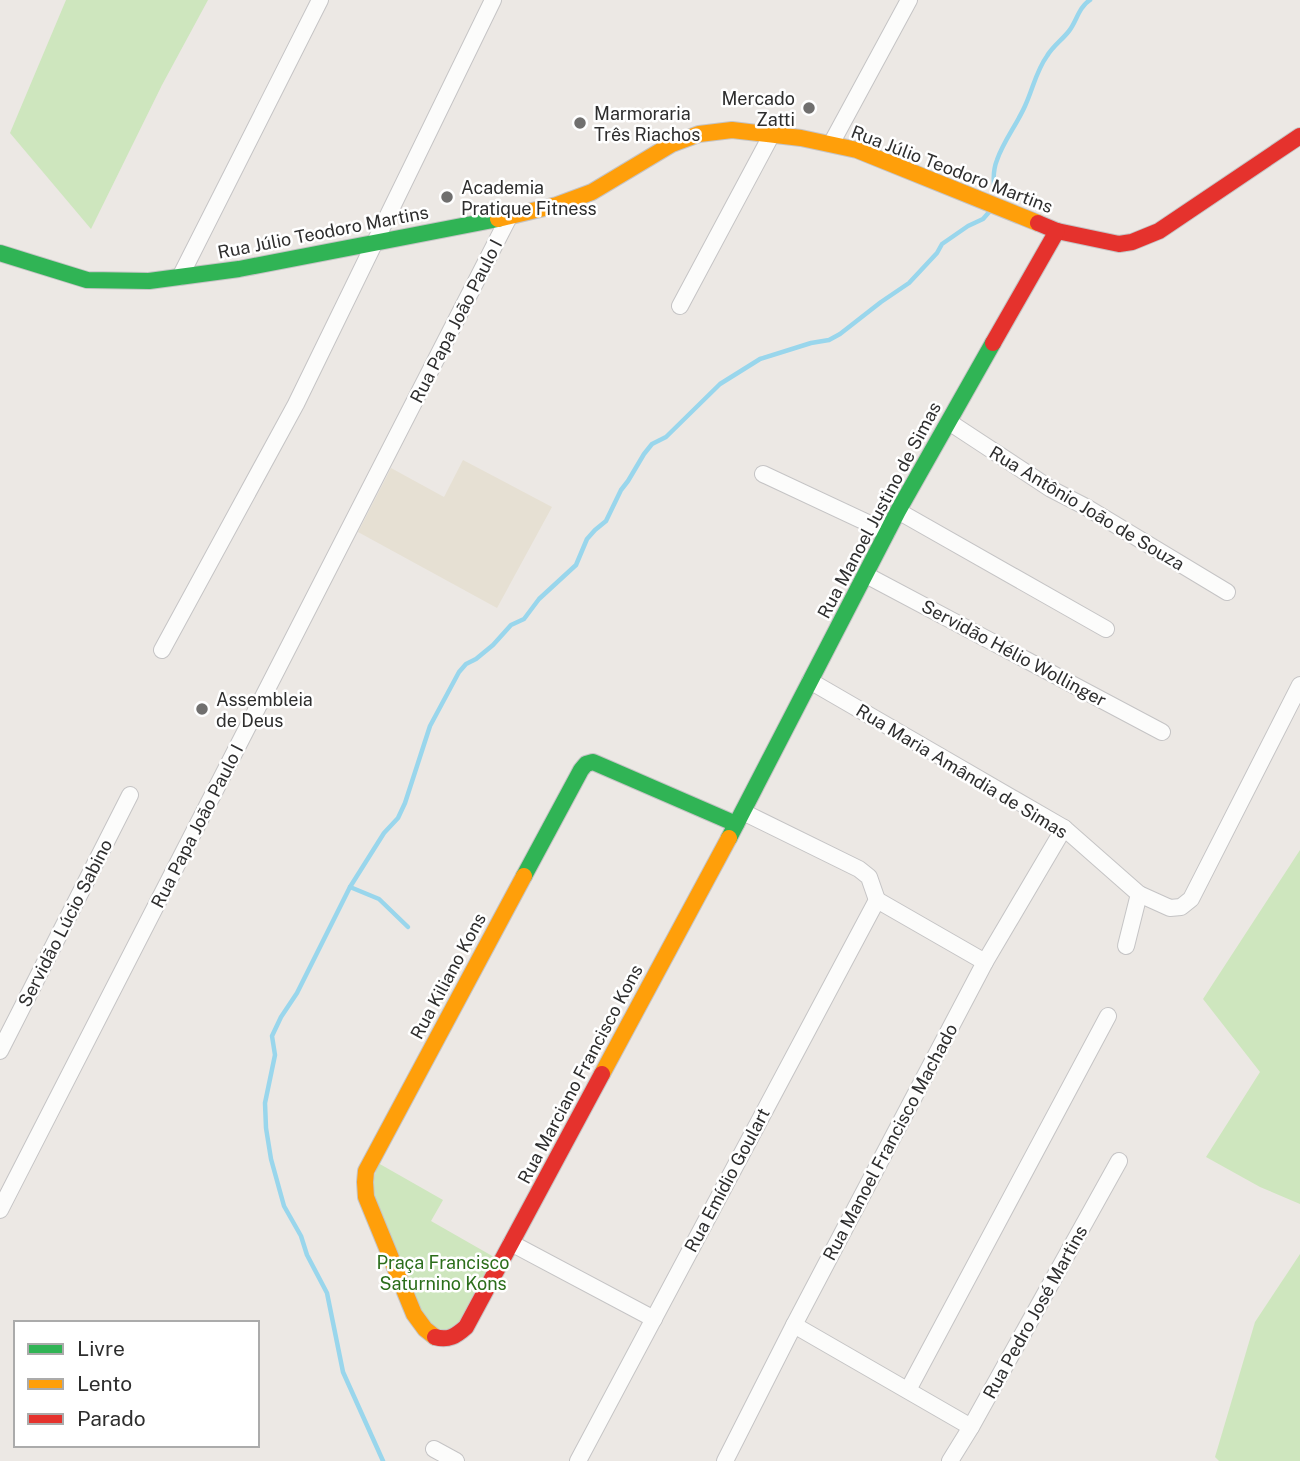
<svg xmlns="http://www.w3.org/2000/svg" width="1300" height="1461" font-family="'Public Sans',sans-serif">
	<rect width="100%" height="100%" fill="#ece8e4"/>
	<!-- education -->
	<polygon fill="#e6e0d3" points="463,460 552,507 497,608 358,532 391,468 444,497"/>
	<!-- green -->
	<g fill="#cee6be">
		<polygon points="66,0 208,0 162,85 91,229 10,133"/>
		<polygon points="1300,850 1300,1204 1260,1187 1206,1157 1260,1072 1203,999"/>
		<polygon points="378,1163 443,1200 431,1221 494,1257 461,1322 446,1333 425,1321 370,1193"/>
		<polygon points="1300,1254 1300,1461 1219,1461 1215,1457 1255,1322"/>
	</g>
	<g fill="none" stroke-linecap="round" stroke-linejoin="round">
		<!-- stream -->
		<g stroke="#99d6ec" stroke-width="4.5">
			<path d="M995 192C993 181 993 170 997 160 1003 142 1017 124 1025 106 1033 89 1036 71 1047 56 1053 46 1062 40 1069 31 1077 21 1078 8 1090 0"/>
			<polyline points="350,887 379,899 408,927"/>
			<polyline points="383,1461 343,1372 327,1293 307,1255 301,1236 284,1206 271,1159 266,1128 265,1103 275,1055 272,1036 281,1017 297,993 350,887 384,833 398,818 405,803 430,726 459,672 466,664 476,659 493,645 511,625 524,619 539,599 576,565 587,539 595,530 606,521 621,490 628,481 644,454 652,444 666,437 720,384 760,359 811,343 829,340 840,334 881,302 909,283 937,253 942,244 968,226 983,219 990,211"/>
		</g>
		<!-- street casing -->
		<g stroke="#c5c4c5" stroke-width="18">
			<g id="street">
				<polyline points="831,144 909,0"/>
				<polyline points="180,277 320,0"/>
				<polyline points="680,306 772,134"/>
				<polyline points="949,422 1051,489 1086,507 1227,592"/>
				<polyline points="763,474 887,532"/>
				<polyline points="898,511 1106,629"/>
				<polyline points="866,575 1162,732"/>
				<polyline points="162,650 296,404 493,0"/>
				<polyline points="810,681 1064,828 1139,894 1170,908 1181,907 1191,899 1300,685"/>
				<polyline points="743,812 859,869 869,877 877,900"/>
				<polyline points="877,900 985,962"/>
				<polyline points="1126,946 1139,894"/>
				<polyline points="0,1051 130,795"/>
				<polyline points="0,1210 509,217"/>
				<polyline points="511,1243 654,1319"/>
				<polyline points="794,1325 971,1427"/>
				<polyline points="908,1390 1108,1016"/>
				<polyline points="434,1449 456,1461"/>
				<polyline points="578,1461 877,900"/>
				<polyline points="725,1461 794,1325 985,962 1064,828"/>
				<polyline points="950,1461 971,1427 1119,1161"/>
			</g>
		</g>
		<!-- fast casing -->
		<g stroke="#c5c4c5" stroke-width="18">
			<g id="fast">
				<polyline points="0,253 87,280 149,281 239,269 498,219"/>
				<polyline points="729,838 898,511 993,343"/>
				<polyline points="524,876 581,770 586,764 593,762 736,824"/>
			</g>
		</g>
		<!-- slow casing -->
		<g stroke="#c5c4c5" stroke-width="18">
			<g id="slow">
				<polyline points="498,219 557,205 592,192 672,144 699,134 732,130 801,138 857,150 1038,223"/>
				<polyline points="602,1074 729,838"/>
				<polyline points="435,1337 425,1329 414,1314 366,1197 365,1182 366,1171 524,876"/>
			</g>
		</g>
		<!-- jam casing -->
		<g stroke="#c5c4c5" stroke-width="18">
			<g id="jam">
				<polyline points="1038,223 1057,231 1119,244 1132,242 1159,231 1300,136"/>
				<polyline points="993,343 1057,231"/>
				<path d="M435 1337C448 1341 456 1336 466 1327L602 1074"/>
			</g>
		</g>
		<!-- street -->
		<use href="#street" stroke="#fcfcfb" stroke-width="16"/>
		<!-- fast -->
		<use href="#fast" stroke="#30b455" stroke-width="16"/>
		<!-- slow -->
		<use href="#slow" stroke="#ff9f0a" stroke-width="16"/>
		<!-- jam -->
		<use href="#jam" stroke="#e5322d" stroke-width="16"/>
	</g>
	<!-- markers -->
	<g fill="#706f6e" stroke="#fff" stroke-width="2.5">
		<circle cx="809" cy="108" r="7"/>
		<circle cx="580" cy="123" r="7"/>
		<circle cx="447" cy="197" r="7"/>
		<circle cx="202" cy="709" r="7"/>
	</g>
	<g text-anchor="middle" dominant-baseline="central" stroke-width="5" stroke-linejoin="round" paint-order="stroke">
		<!-- poi labels -->
		<g font-size="18" fill="#2e2e2e" stroke="#fff" text-anchor="start">
			<text x="795" y="98" text-anchor="end">Mercado<tspan x="795" dy="21">Zatti</tspan></text>
			<text x="594" y="113">Marmoraria<tspan x="594" dy="21">Três Riachos</tspan></text>
			<text x="461" y="187">Academia<tspan x="461" dy="21">Pratique Fitness</tspan></text>
			<text x="216" y="699">Assembleia<tspan x="216" dy="21">de Deus</tspan></text>
		</g>
		<!-- street labels -->
		<g font-size="18" fill="#2e2e2e" stroke="#fff">
			<text transform="translate(952 169) rotate(21)">Rua Júlio Teodoro Martins</text>
			<text transform="translate(323 232) rotate(-11)">Rua Júlio Teodoro Martins</text>
			<text transform="translate(456 321) rotate(-63)">Rua Papa João Paulo I</text>
			<text transform="translate(1087 508) rotate(31)">Rua Antônio João de Souza</text>
			<text transform="translate(879 510) rotate(-62)">Rua Manoel Justino de Simas</text>
			<text transform="translate(1014 653) rotate(28)">Servidão Hélio Wollinger</text>
			<text transform="translate(962 771) rotate(31)">Rua Maria Amândia de Simas</text>
			<text transform="translate(197 826) rotate(-63)">Rua Papa João Paulo I</text>
			<text transform="translate(65 923) rotate(-63)">Servidão Lúcio Sabino</text>
			<text transform="translate(448 976) rotate(-62)">Rua Kiliano Kons</text>
			<text transform="translate(580 1074) rotate(-62)">Rua Marciano Francisco Kons</text>
			<text transform="translate(890 1142) rotate(-62)">Rua Manoel Francisco Machado</text>
			<text transform="translate(727 1180) rotate(-62)">Rua Emídio Goulart</text>
			<text transform="translate(1035 1312) rotate(-61)">Rua Pedro José Martins</text>
		</g>
		<!-- park labels -->
		<g font-size="18" fill="#2c6e1b" stroke="#fff">
			<text x="443" y="1262">Praça Francisco<tspan x="443" dy="21">Saturnino Kons</tspan></text>
		</g>
	</g>
	<!-- legend -->
	<rect x="14" y="1321" width="245" height="126" fill="#ffffff" stroke="#ababab" stroke-width="2"/>
	<rect x="28" y="1344" width="35" height="10" fill="#30b455" stroke="#ababab" stroke-width="2"/>
	<text x="77" y="1356" font-size="21" fill="#2e2e2e">Livre</text>
	<rect x="28" y="1379" width="35" height="10" fill="#ff9f0a" stroke="#ababab" stroke-width="2"/>
	<text x="77" y="1391" font-size="21" fill="#2e2e2e">Lento</text>
	<rect x="28" y="1414" width="35" height="10" fill="#e5322d" stroke="#ababab" stroke-width="2"/>
	<text x="77" y="1426" font-size="21" fill="#2e2e2e">Parado</text>
</svg>
